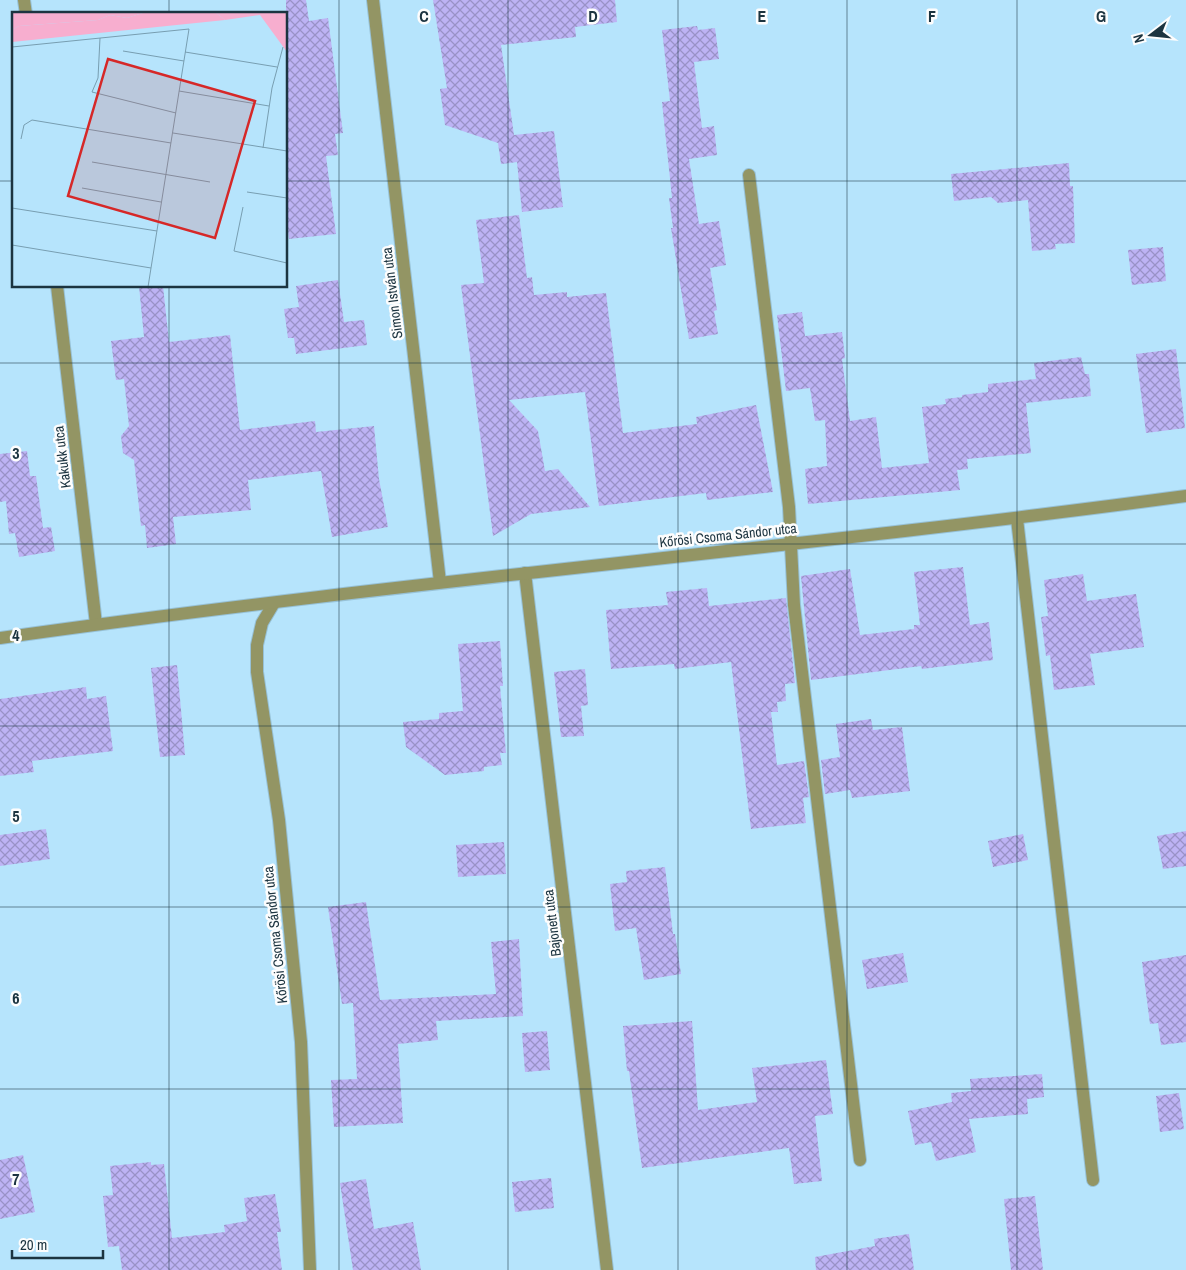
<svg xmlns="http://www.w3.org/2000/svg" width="1186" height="1270" font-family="'Archivo Narrow',sans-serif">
	<defs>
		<pattern id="building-cross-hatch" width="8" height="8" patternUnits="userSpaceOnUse" patternTransform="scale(1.25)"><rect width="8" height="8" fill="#bdb3f4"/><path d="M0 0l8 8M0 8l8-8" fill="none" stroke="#9992c7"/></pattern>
	</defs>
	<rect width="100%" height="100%" fill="#b6e4fc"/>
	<!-- building -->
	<g fill="url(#building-cross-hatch)">
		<polygon points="286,0 306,0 309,21 328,18 343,133 335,134 338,155 326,156 336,234 289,239 286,214"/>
		<polygon points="433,0 615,0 617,22 575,27 576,37 501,45 514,135 554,131 563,207 522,212 517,162 501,164 498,143 445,125 440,89 447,88"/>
		<polygon points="697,26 698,30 715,28 719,59 694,62 702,128 714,126 717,155 689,159 699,224 719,221 726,265 710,268 717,310 714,311 718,334 689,339 671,228 673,228 669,198 672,198 662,102 670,101 662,30"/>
		<polygon points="1069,163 1070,186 1073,186 1075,243 1055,244 1056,249 1032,251 1028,200 998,203 991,197 954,201 951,174"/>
		<polygon points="519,215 527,278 532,277 534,295 567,292 567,297 606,293 623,433 697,424 696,417 756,405 773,492 707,500 706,493 599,506 585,392 509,400 538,431 545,471 558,469 590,507 531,514 493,536 461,285 484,283 476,220"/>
		<polygon points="1163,247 1166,281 1132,285 1128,250"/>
		<polygon points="338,280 344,322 364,320 367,345 296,354 294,338 288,338 284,309 299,307 296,286"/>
		<polygon points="139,286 163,286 169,342 230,335 240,430 315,421 316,432 374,426 379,479 388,527 332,537 321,471 248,480 251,510 173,517 176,544 147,548 145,525 141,526 134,460 123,453 121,436 129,426 124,379 116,380 111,341 144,337"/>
		<polygon points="802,312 805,336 842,332 845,358 842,359 850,421 876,417 882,468 929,463 922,407 946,404 945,399 962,397 962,395 988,392 988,384 1036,379 1034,363 1081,357 1085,374 1089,374 1091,396 1026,403 1031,453 967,459 968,469 957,470 960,490 808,504 805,469 827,466 825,420 815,421 810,388 786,391 777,315"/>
		<polygon points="1176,349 1185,428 1146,433 1136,354"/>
		<polygon points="27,451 30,476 36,476 43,528 51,527 55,551 19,557 15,533 9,534 6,501 0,502 0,454"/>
		<polygon points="963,567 970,625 989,622 993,660 922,669 921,666 811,680 801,576 850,569 860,635 914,629 914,625 920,625 914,572"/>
		<polygon points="1083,574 1087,601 1136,594 1144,647 1090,654 1095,685 1054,690 1050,655 1046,656 1041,617 1048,616 1044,580"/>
		<polygon points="707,588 709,606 786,598 795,683 785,684 786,701 777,702 778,712 771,712 777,765 804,761 809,797 803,798 806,823 751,829 731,662 675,669 674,664 611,669 606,610 668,605 666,592"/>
		<polygon points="500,641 503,686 500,686 506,753 500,753 502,765 484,767 484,771 445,775 406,747 403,722 439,719 439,713 463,711 458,644"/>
		<polygon points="177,665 185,755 160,757 151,668"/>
		<polygon points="585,669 588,705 581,706 584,736 561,737 554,672"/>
		<polygon points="86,687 87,699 106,696 113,751 32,761 34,772 0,776 0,699"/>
		<polygon points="871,719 873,730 902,727 910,791 852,798 850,790 825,794 821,760 840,757 836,724"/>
		<polygon points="46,829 50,859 0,866 0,835"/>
		<polygon points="1186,831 1186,866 1163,869 1157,836"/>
		<polygon points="1023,834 1028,860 993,867 988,841"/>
		<polygon points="504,842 506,874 458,877 456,845"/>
		<polygon points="665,867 673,934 675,934 681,974 644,980 636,928 615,931 610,884 627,882 626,871"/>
		<polygon points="366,902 380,1000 496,994 491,942 519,939 523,1016 436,1021 438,1040 398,1044 403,1123 334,1127 331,1080 357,1079 353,1003 342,1004 328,907"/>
		<polygon points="903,953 908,982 867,989 862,960"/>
		<polygon points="1186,955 1186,1042 1161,1045 1158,1023 1150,1024 1142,962"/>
		<polygon points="692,1021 698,1110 757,1102 752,1068 826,1060 833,1114 815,1116 822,1181 794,1184 789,1148 642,1168 629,1071 627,1071 623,1026"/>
		<polygon points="547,1031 550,1070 525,1072 522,1033"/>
		<polygon points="1042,1074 1044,1097 1027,1099 1028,1114 969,1119 976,1152 936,1161 931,1142 915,1145 908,1111 952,1102 951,1093 971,1091 970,1079"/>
		<polygon points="1179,1093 1184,1129 1160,1132 1156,1096"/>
		<polygon points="23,1155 35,1212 0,1219 0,1160"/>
		<polygon points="151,1162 151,1165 164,1164 172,1238 225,1232 224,1225 247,1221 244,1198 275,1194 281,1232 277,1232 282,1270 122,1270 119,1246 108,1247 103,1196 113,1195 110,1166"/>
		<polygon points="551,1178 554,1208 515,1212 512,1182"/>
		<polygon points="366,1179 374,1229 413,1222 421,1270 353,1270 340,1183"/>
		<polygon points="1035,1196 1043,1270 1011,1270 1004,1199"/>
		<polygon points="909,1234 914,1270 816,1270 815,1257 875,1246 874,1239"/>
	</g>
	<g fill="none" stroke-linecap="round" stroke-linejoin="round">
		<!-- minor casing -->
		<g stroke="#97c1d6" stroke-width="14">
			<g id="minor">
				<polyline points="24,0 26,14"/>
				<polyline points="373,0 440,582"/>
				<polyline points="749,175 789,507 794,605 860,1160"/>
				<polyline points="57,286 96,624"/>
				<polyline points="1017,519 1093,1180"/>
				<polyline points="525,573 607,1270"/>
				<polyline points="274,603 262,623 257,645 257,672 279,820 301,1042 310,1270"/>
				<path d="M0 638C394 582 791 549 1186 496"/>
			</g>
		</g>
		<!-- minor -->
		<use href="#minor" stroke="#939564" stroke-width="12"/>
	</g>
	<!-- grid -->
	<path fill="none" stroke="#1c3440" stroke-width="1" stroke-opacity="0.55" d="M169 0V14M339 0V1270M508 0V1270M678 0V1270M847 0V1270M1017 0V1270M0 181H14M286 181H1186M169 286V1270M0 363H1186M0 544H1186M0 726H1186M0 907H1186M0 1089H1186"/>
	<g text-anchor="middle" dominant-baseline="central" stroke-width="5" stroke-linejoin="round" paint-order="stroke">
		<!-- street labels -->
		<g font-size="14" fill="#1c3440" stroke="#fdfdfd">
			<text transform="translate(392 293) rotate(-97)">Simon István utca</text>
			<text transform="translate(62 457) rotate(-97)">Kakukk utca</text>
			<text transform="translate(728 535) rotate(-6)">Kőrösi Csoma Sándor utca</text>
			<text transform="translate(552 923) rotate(-97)">Bajonett utca</text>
			<text transform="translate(275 935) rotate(-96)">Kőrösi Csoma Sándor utca</text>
		</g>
	</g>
	<!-- overview -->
	<g transform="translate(12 12)">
		<rect width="275" height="275" fill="#b6e4fc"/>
		<path d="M134 0H203L213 8 0 30V18L7 14 86 8 98 3 115 6Z" fill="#f7aecf"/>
		<path d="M0 0H134L115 6 98 3 86 8 7 14 0 18ZM203 0H275V40L248 3 213 8Z" fill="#f7aecf"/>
		<path fill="none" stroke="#789eb1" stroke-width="1" d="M88 26 86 66 80 80 164 101M0 35 177 17 136 275M111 39 172 49M173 40 265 55M167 79 257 94M161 121 275 139M9 127 12 113 20 108 159 131M251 136 260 76 271 35M80 150 198 170M70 176 149 190M235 180 275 186M231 195 222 239 275 251M0 196 145 219M0 233 139 256"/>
		<path fill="#d62828" fill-opacity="0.15" stroke="#d62828" stroke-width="2.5" d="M96 47 243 89 203 226 56 184Z"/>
		<rect width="275" height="275" fill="none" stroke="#1c3440" stroke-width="2.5"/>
	</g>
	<g font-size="16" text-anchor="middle" font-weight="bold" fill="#1c3440" stroke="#fdfdfd" stroke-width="5" stroke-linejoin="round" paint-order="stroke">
		<text x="424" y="22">C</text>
		<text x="593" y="22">D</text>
		<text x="762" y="22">E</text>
		<text x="932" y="22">F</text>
		<text x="1101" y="22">G</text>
		<text x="16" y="459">3</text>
		<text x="16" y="641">4</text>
		<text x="16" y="822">5</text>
		<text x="16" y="1004">6</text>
		<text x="16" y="1185">7</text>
	</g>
	<!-- north arrow -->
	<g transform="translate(1151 35) rotate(254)" stroke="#fdfdfd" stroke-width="4" paint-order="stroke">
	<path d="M0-4L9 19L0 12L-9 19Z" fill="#1c3440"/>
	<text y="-8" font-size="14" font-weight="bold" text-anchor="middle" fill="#1c3440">N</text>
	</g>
	<!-- scale -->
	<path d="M12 1250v8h91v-8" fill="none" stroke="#1c3440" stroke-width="2.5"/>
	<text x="20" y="1250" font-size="15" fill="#1c3440" stroke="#fdfdfd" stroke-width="4" paint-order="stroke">20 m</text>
</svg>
